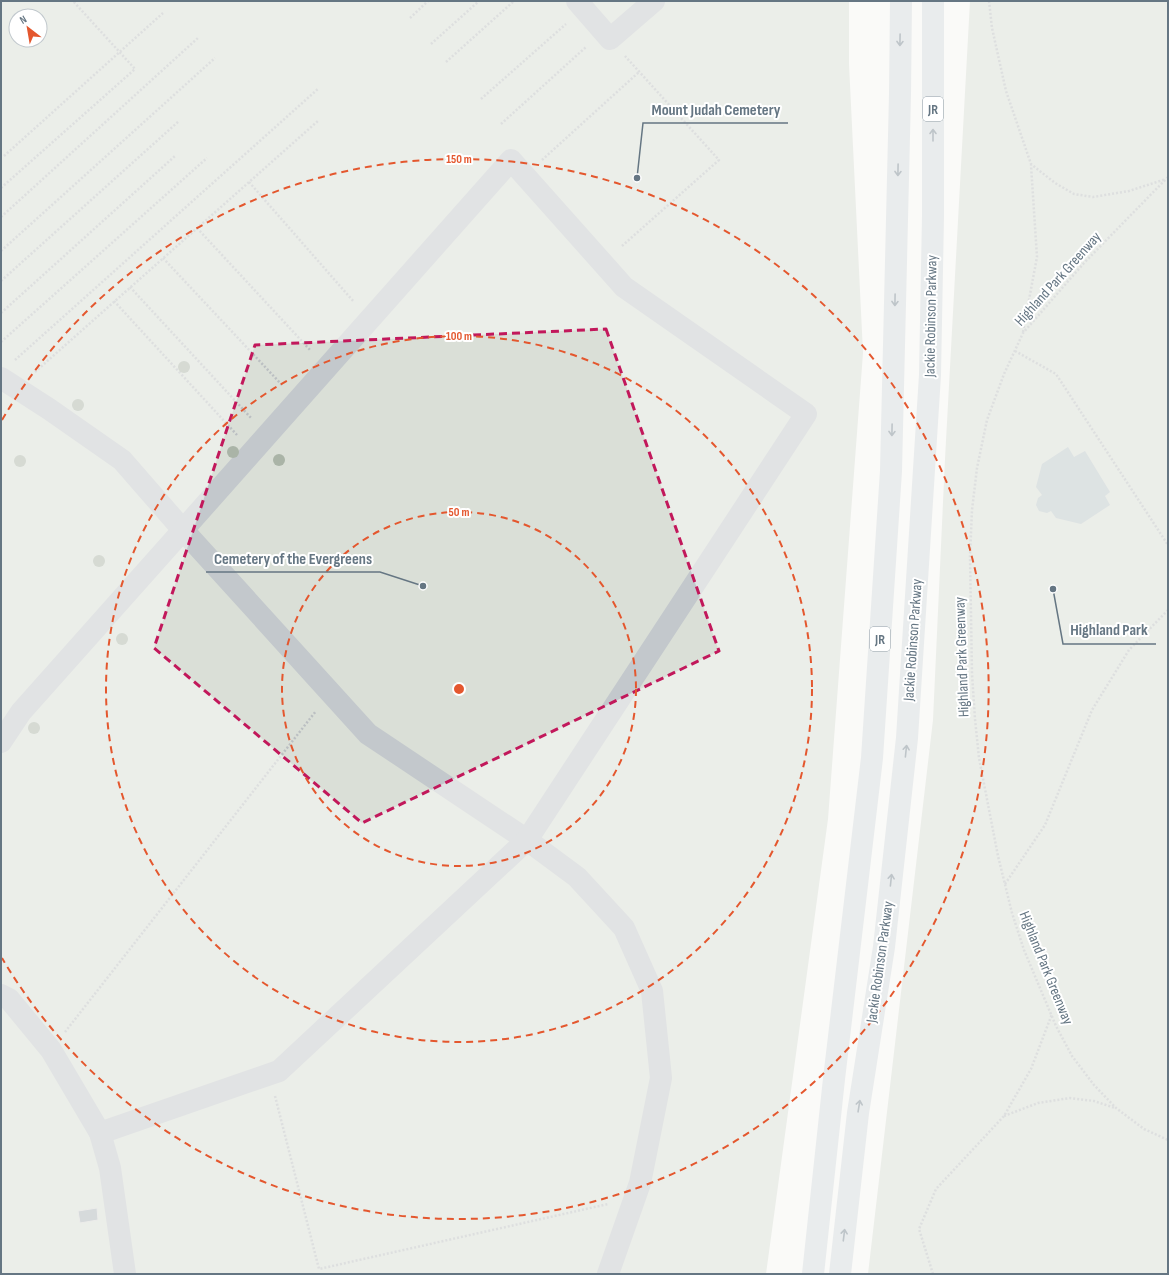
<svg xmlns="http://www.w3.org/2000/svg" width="1169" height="1275" font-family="'Sofia Sans Condensed',sans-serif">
	<rect width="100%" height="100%" fill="#fafaf8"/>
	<!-- green -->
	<g fill="#dadfd7" fill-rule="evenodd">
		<path d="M1 1H849V64L863 353 828 819 766 1274H1ZM16 16H40V40H16Z"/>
		<polygon points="970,1 1168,1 1168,1274 868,1274 933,720 945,459"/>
	</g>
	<!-- water -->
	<polygon fill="#bbc7cb" points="1068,447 1074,457 1085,451 1110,492 1105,496 1110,505 1081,524 1056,518 1051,511 1047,513 1039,511 1036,505 1038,498 1042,495 1036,487 1042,464"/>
	<!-- building -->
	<polygon fill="#aab3b9" stroke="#dcdcda" points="97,1208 98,1220 80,1223 78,1211"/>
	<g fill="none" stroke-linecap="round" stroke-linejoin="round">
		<!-- path -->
		<g stroke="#bbbfc2" stroke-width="2.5" stroke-dasharray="2 2" stroke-linecap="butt">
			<polyline points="989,1 992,28 1006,91 1031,164 1055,183 1074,194 1093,197 1129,191 1166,179"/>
			<polyline points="410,18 428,1"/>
			<polyline points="431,44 479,1"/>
			<polyline points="446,62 514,1"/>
			<polyline points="481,99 566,24"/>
			<polyline points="501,124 586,47"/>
			<polyline points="4,156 163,13"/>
			<polyline points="542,160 639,72"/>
			<polyline points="1168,177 1084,263 1023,333 1004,374 987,420 977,468 972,510 970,556 972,674 975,719 979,758 998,856 1012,913 1024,950 1056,1026 1072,1056 1094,1085 1116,1108 1144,1129 1168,1140"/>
			<polyline points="249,182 354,302"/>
			<polyline points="1,188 135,69 73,1"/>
			<polyline points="1,217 199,37"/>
			<polyline points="197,228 311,351"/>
			<polyline points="622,246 719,160 625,56"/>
			<polyline points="1,251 215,58"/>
			<polyline points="163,258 282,385"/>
			<polyline points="1,281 179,121"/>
			<polyline points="130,287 252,419"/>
			<polyline points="114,301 237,435"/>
			<polyline points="1,313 175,156"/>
			<polyline points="1023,332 1037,257 1031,165"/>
			<polyline points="1,342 207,158"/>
			<polyline points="1015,351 1056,374 1168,545"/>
			<polyline points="15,360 319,88"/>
			<polyline points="35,372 319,120"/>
			<polyline points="1005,884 1045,825 1092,710 1129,650 1168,610"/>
			<polyline points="65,1032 316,711"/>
			<polyline points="275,1096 319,1269 608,1204"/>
			<polyline points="1004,1116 1038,1103 1070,1098 1094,1101 1115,1108"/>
			<polyline points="933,1274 919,1229 936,1189 1004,1116 1031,1069 1052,1014"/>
		</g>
		<!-- minor -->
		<g stroke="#c3c8cc" stroke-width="22">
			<polyline points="577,1 610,39 654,1"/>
			<polyline points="1,378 49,409 122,460 183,530 368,734 527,840 577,877 624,928 652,991 661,1078 640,1183 608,1274"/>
			<polyline points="1,742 21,712 183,530 511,160 624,287 806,414 527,840 279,1071 100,1133"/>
			<polyline points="1,995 9,999 51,1050 100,1133 110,1168 125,1274"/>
		</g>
		<!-- highway -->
		<g stroke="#d6dbdf" stroke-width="22">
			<polyline points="813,1274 834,1079 872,758 891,471 900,94 901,1"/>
			<polyline points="840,1274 858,1113 884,947 907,738 930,375 933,216 933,1"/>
		</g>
	</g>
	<!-- trees -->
	<g fill="#aab4a7">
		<circle cx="184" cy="367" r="6"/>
		<circle cx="78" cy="405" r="6"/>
		<circle cx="233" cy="452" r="6"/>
		<circle cx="279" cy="460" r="6"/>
		<circle cx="20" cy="461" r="6"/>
		<circle cx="99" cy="561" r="6"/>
		<circle cx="122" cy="639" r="6"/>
		<circle cx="34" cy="728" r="6"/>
	</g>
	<!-- one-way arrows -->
	<defs><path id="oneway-shaft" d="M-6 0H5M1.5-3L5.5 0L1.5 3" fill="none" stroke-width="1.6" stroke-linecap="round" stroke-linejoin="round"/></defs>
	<g stroke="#768591">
		<use href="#oneway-shaft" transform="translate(900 40) rotate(91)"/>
		<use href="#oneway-shaft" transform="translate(933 135) rotate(-90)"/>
		<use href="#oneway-shaft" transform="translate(898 170) rotate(91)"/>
		<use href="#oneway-shaft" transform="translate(895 300) rotate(91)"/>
		<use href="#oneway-shaft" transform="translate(892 430) rotate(91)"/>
		<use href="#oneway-shaft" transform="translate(906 751) rotate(-84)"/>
		<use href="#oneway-shaft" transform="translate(891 880) rotate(-84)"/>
		<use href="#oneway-shaft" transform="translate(859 1106) rotate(-81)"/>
		<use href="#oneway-shaft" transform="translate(844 1235) rotate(-83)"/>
	</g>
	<!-- marked area -->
	<path d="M0 0H1169V1275H0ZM606 329 719 651 362 823 154 648 255 345Z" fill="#fafaf8" fill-opacity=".55" fill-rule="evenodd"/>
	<path fill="none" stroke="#c2185b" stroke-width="3" stroke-dasharray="8 5" stroke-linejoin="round" d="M606 329 719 651 362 823 154 648 255 345Z"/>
	<!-- distance rings -->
	<g fill="none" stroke="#e4572e" stroke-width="2" stroke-dasharray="7 5">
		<circle cx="459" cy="689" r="177"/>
		<circle cx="459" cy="689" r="353"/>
		<path d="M2 420A530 530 0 1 1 2 958"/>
	</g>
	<g text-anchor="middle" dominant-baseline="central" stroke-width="4" stroke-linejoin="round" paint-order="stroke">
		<!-- shield labels -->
		<g fill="#fff" stroke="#939fa8" stroke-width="1">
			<rect x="923" y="97" width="20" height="24" rx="3"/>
			<rect x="870" y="627" width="20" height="24" rx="3"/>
		</g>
		<g font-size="14" font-weight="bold" fill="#657683">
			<text x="933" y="109">JR</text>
			<text x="880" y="639">JR</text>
		</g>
		<!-- street labels -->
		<g font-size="15" fill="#657683" stroke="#fff">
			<text transform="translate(1058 279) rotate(-48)">Highland Park Greenway</text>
			<text transform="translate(931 316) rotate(-89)">Jackie Robinson Parkway</text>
			<text transform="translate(913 640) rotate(-86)">Jackie Robinson Parkway</text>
			<text transform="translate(962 657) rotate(-92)">Highland Park Greenway</text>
			<text transform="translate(880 962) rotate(-82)">Jackie Robinson Parkway</text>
			<text transform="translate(1046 968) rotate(68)">Highland Park Greenway</text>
		</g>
	</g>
	<circle cx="459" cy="689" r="6" fill="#e4572e" stroke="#fff" stroke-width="2"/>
	<g font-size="12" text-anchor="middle" font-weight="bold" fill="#e4572e" stroke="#fff" stroke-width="4" stroke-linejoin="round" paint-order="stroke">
		<text x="459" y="163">150 m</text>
		<text x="459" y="340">100 m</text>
		<text x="459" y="516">50 m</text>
	</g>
	<!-- callouts -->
	<path fill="none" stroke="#657683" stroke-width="1.5" d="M637 178L643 123H788M423 586L380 572H206M1053 589L1063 644H1156"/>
	<g fill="#657683" stroke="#fff" stroke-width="1.5">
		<circle cx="637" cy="178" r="4"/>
		<circle cx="423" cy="586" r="4"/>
		<circle cx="1053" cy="589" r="4"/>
	</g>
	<g font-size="16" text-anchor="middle" font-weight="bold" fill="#657683" stroke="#fff" stroke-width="4" stroke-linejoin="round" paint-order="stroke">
		<text x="716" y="115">Mount Judah Cemetery</text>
		<text x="293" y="564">Cemetery of the Evergreens</text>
		<text x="1109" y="635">Highland Park</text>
	</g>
	<!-- border -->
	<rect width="1169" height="1275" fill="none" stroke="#657683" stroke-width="4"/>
	<!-- north arrow -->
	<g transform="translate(28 28) rotate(329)"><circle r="19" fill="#ffffff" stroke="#c1c8cd"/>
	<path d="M0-3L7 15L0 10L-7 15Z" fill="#e4572e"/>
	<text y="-6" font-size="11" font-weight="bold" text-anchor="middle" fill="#657683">N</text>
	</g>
</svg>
